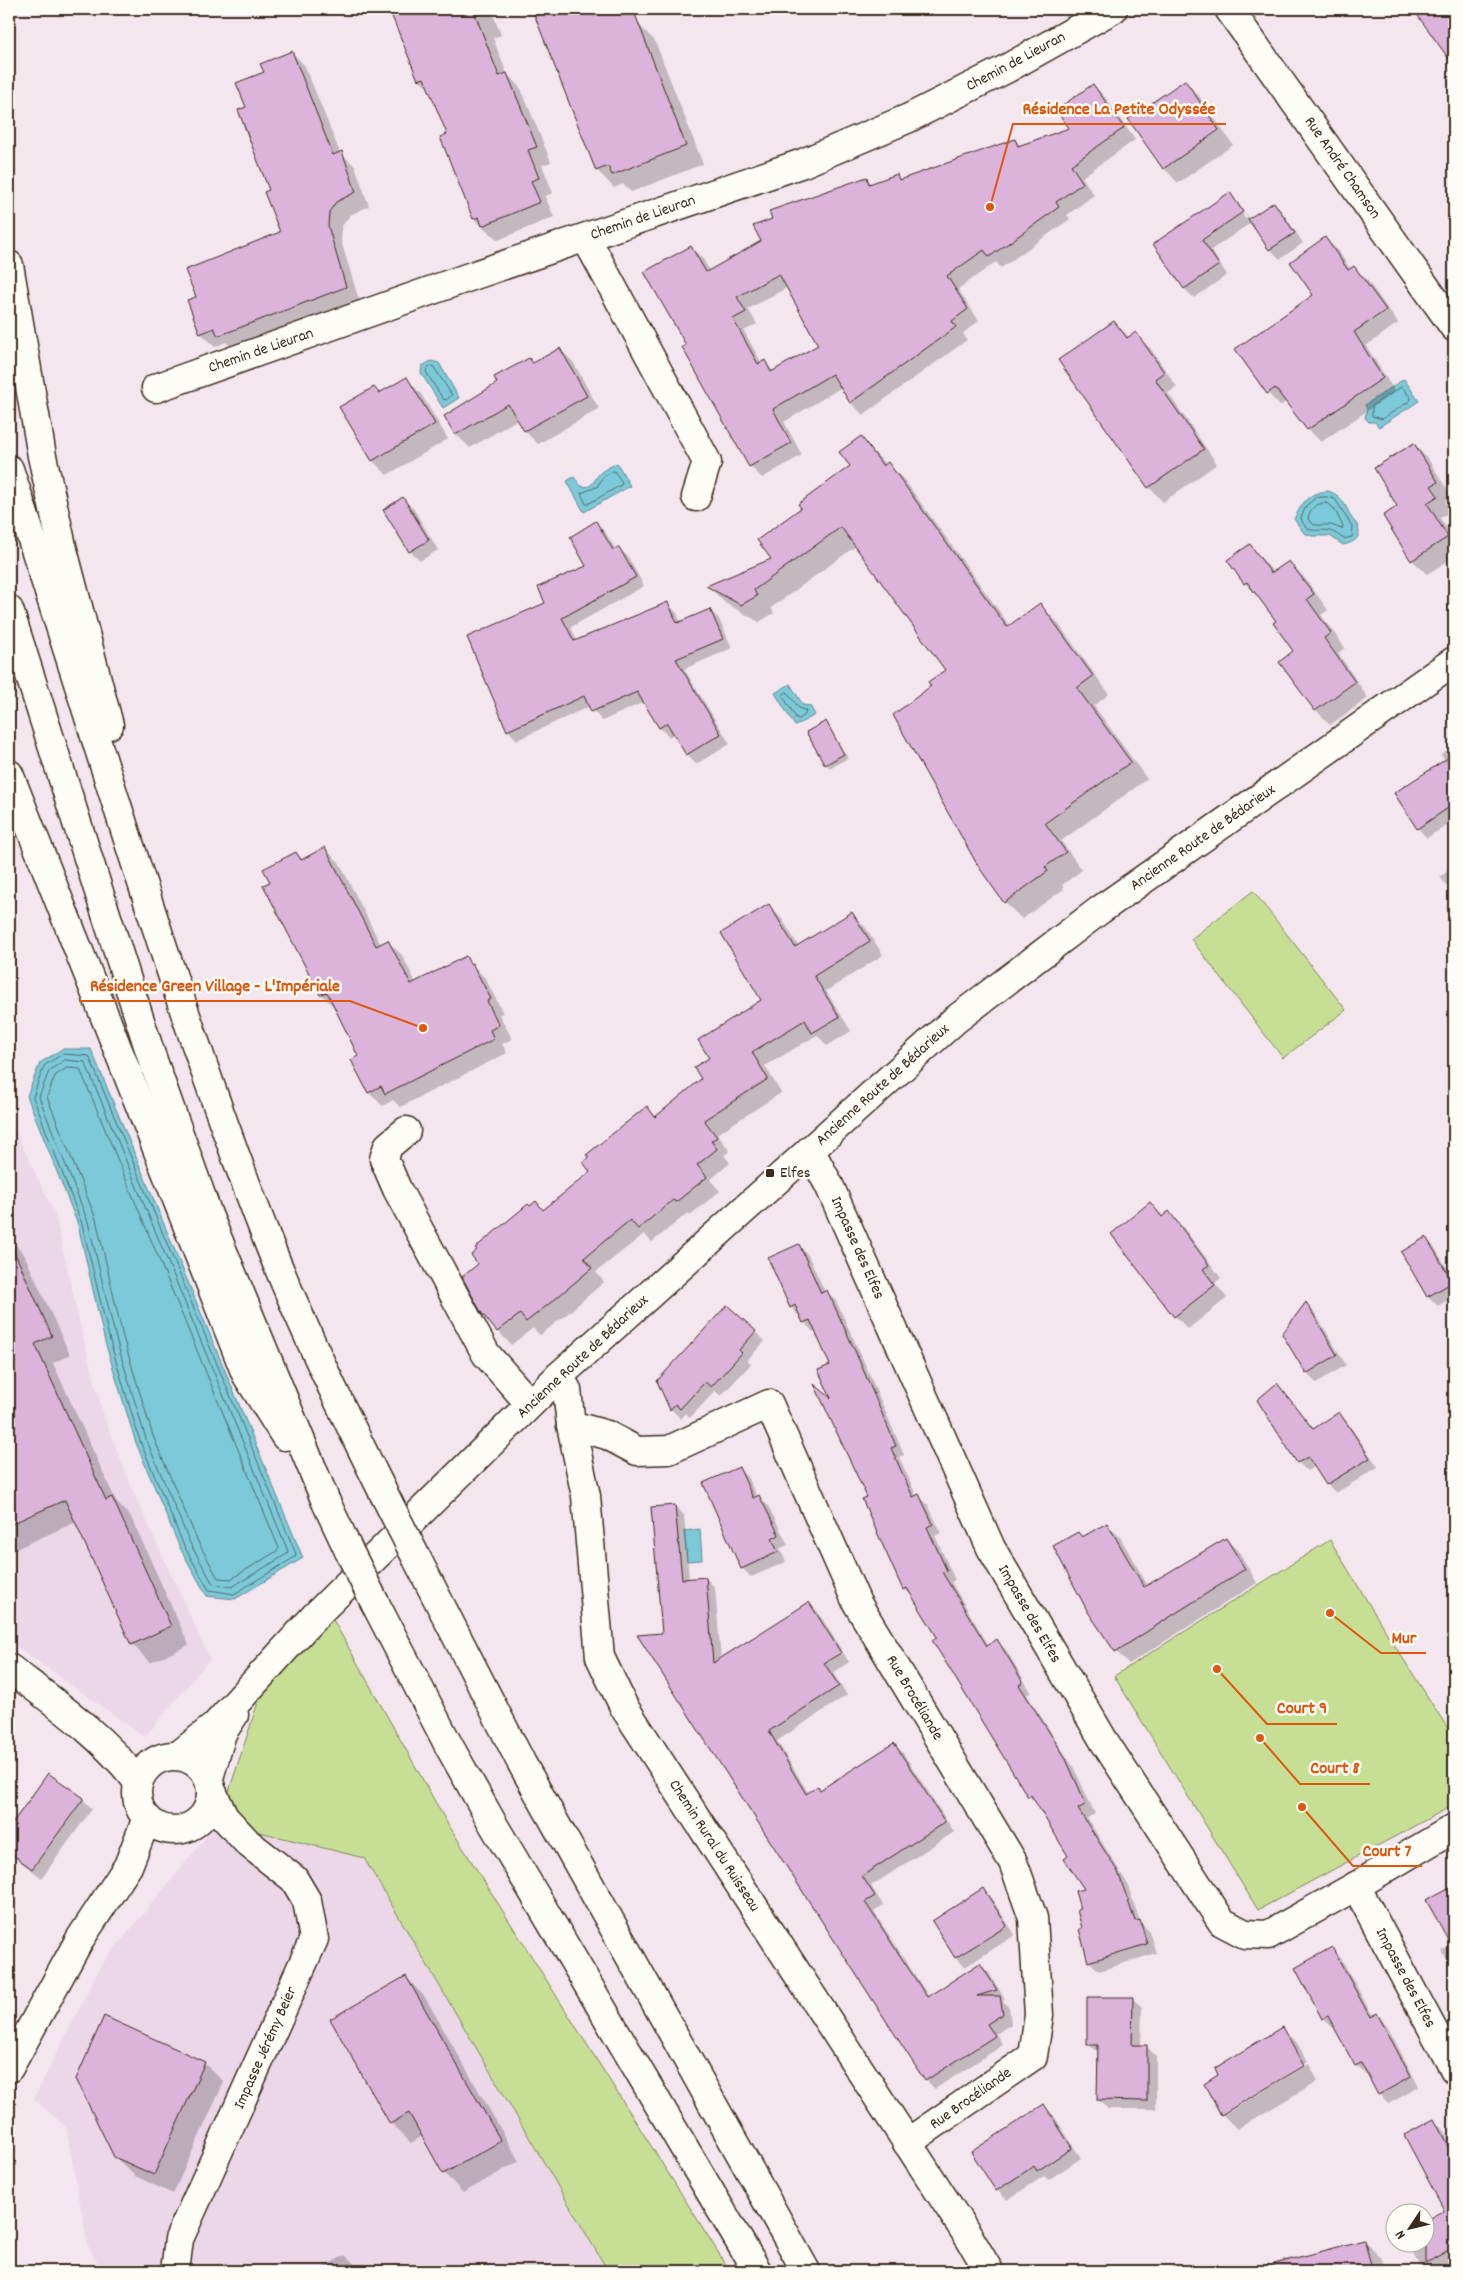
<svg xmlns="http://www.w3.org/2000/svg" width="1463" height="2280" font-family="Dekko,sans-serif">
	<rect width="100%" height="100%" fill="#f3e6ee"/>
	<filter id="ink" filterUnits="userSpaceOnUse"><feTurbulence type="fractalNoise" baseFrequency=".02" numOctaves="2"/><feDisplacementMap in="SourceGraphic" scale="10" xChannelSelector="R" yChannelSelector="G"/><feConvolveMatrix kernelMatrix="1 2 1 2 8 2 1 2 1" color-interpolation-filters="sRGB"/></filter>
	<g filter="url(#ink)">
		<!-- built -->
		<g fill="#ecd7e8">
			<polygon points="9,1107 18,1137 55,1214 81,1329 104,1417 136,1498 210,1659 145,1737 9,1641"/>
			<polygon points="219,1822 364,1858 608,2271 102,2271 88,2246 66,2127 34,2099 101,1965"/>
		</g>
		<!-- green -->
		<g fill="#c6df95" stroke="#80845a">
			<polygon points="1253,891 1346,1010 1283,1058 1191,939"/>
			<polygon points="1330,1540 1386,1632 1454,1738 1454,1820 1448,1808 1258,1910 1114,1676"/>
			<polygon points="332,1618 446,1821 730,2271 608,2271 364,1858 219,1822 259,1699"/>
		</g>
		<!-- water -->
		<g fill="#7bc9d9" stroke="#61898e">
			<polygon points="431,361 439,363 459,398 443,408 421,373 422,366"/>
			<polygon points="1404,379 1419,401 1379,427 1375,422 1369,422 1365,418 1367,409 1365,405"/>
			<path d="M617 463 630 486 584 512 567 481 574 477 581 486C593 489 593 481 599 474 602 470 612 466 617 463Z"/>
			<path d="M1328 491C1342 495 1345 505 1351 517 1353 521 1357 523 1358 527 1362 539 1352 543 1343 545L1330 536H1312L1304 533 1294 519C1303 502 1307 493 1328 491Z"/>
			<polygon points="790,684 803,705 810,706 815,715 795,726 775,693"/>
			<polygon points="62,1049 91,1049 303,1558 235,1599 207,1596 180,1548 136,1443 105,1342 78,1225 27,1096 40,1063"/>
			<polygon points="700,1529 702,1560 687,1561 684,1531"/>
		</g>
		<!-- shadow -->
		<g fill="#0003" fill-rule="evenodd">
			<polygon points="394,9 491,9 501,35 493,38 507,74 521,89 551,162 542,165 553,193 545,196 554,217 498,240 474,219 448,135 430,90 419,79 391,10"/>
			<polygon points="533,9 633,9 640,26 655,41 703,164 631,192 623,184 614,188 597,170"/>
			<polygon points="1415,9 1454,9 1454,63"/>
			<polygon points="292,52 305,66 340,153 355,166 369,206 350,215 342,226 341,241 359,300 233,349 226,342 215,347 201,333 197,297 282,232 248,108 265,72"/>
			<polygon points="1184,81 1199,96 1233,145 1178,183 1164,168"/>
			<path d="M1093 85 1105 97 1135 140 1082 177 1094 195 1067 215 1070 219 1001 268 996 262 958 289 979 321 963 333 967 340 863 415 851 403 842 387 784 422 802 455 762 478 750 466 687 346 691 247 703 259 710 272 763 242 773 220 866 178 872 184 896 176 902 181 1015 140 1021 146 1071 129ZM788 287 819 346 774 372 765 362 762 364 744 331 757 324 748 309Z"/>
			<path d="M1229 194 1250 219 1273 203 1283 213 1303 243 1280 259 1270 249 1252 222 1211 250 1227 275 1194 298 1184 288 1155 245ZM1235 203H1238L1248 216 1245 218Z"/>
			<polygon points="1325,238 1338,251 1351,270 1354,267 1367,280 1398,323 1366,346 1395,392 1321,442 1308,429 1287,401 1280,406 1268,393 1315,295"/>
			<polygon points="1114,322 1130,338 1135,334 1150,348 1177,387 1168,393 1217,464 1163,502 1149,487"/>
			<polygon points="560,349 573,362 599,409 538,444 525,431 518,419 470,448 456,434 445,416"/>
			<polygon points="407,379 421,394 448,439 387,475 373,461 341,407 380,394"/>
			<polygon points="861,438 886,465 888,464 905,481 1010,626 1040,604 1057,622 1109,694 1094,706 1147,779 1061,841 1082,870 1062,885 1064,889 1022,919 1005,902 933,686 946,671 856,546 771,608 774,613 759,622 725,603 708,586 773,559 803,508 851,466"/>
			<polygon points="1414,445 1428,459 1452,497 1445,501 1451,511 1440,518 1454,540 1454,557 1427,574 1412,560 1399,506"/>
			<polygon points="403,499 413,508 438,550 420,561 410,551"/>
			<polygon points="596,523 605,532 616,550 619,548 628,557 644,586 571,627 577,641 667,603 677,613 681,623 710,610 719,619 732,648 684,669 730,744 696,764 687,755 674,734 669,737 660,728 644,702 602,721 590,706 517,740 508,730 546,604 588,566"/>
			<polygon points="1250,545 1274,573 1289,562 1304,577 1328,610 1321,615 1345,648 1338,653 1368,698 1330,725 1316,710 1294,652 1278,622 1259,598 1245,583"/>
			<polygon points="825,723 848,758 830,768 826,764"/>
			<polygon points="1454,746 1454,807 1451,809 1454,814 1454,820 1427,838 1418,828 1445,761 1441,755"/>
			<polygon points="325,849 339,862 381,945 388,942 402,955 416,983 465,958 485,978 503,1013 499,1014 512,1039 502,1044 507,1053 400,1107 393,1100 383,1106 369,1093 353,1060 360,1057 335,1008 321,994 272,882 296,853 303,860"/>
			<polygon points="1454,866 1454,895 1440,877"/>
			<polygon points="769,905 782,919 799,947 852,914 866,928 883,955 826,991 851,1031 827,1046 817,1035 765,1066 781,1093 717,1134 730,1151 724,1155 730,1163 710,1180 720,1191 690,1215 688,1213 652,1242 644,1234 596,1272 604,1282 567,1314 540,1335 533,1328 511,1345 498,1331 544,1211 592,1172 647,1108 656,1117 703,1079 710,1058 763,1000"/>
			<polygon points="1150,1203 1164,1217 1169,1213 1182,1226 1221,1278 1215,1283 1227,1298 1188,1329 1175,1316"/>
			<polygon points="9,1238 24,1254 70,1355 53,1363 117,1503 131,1517 189,1645 150,1663 132,1644 76,1522 9,1552"/>
			<polygon points="1426,1239 1435,1248 1454,1280 1454,1296 1438,1306 1428,1296"/>
			<polygon points="799,1246 808,1255 825,1292 827,1292 836,1301 865,1364 904,1455 899,1457 917,1497 919,1496 928,1505 941,1533 935,1536 955,1580 951,1582 989,1646 997,1641 1006,1650 1031,1692 1027,1695 1074,1768 1095,1814 1087,1818 1127,1883 1140,1922 1149,1931 1156,1953 1099,1971 1089,1961 1082,1910 1086,1890 1070,1857 1039,1806 1029,1796 915,1598 904,1589 835,1403 832,1365 816,1331 813,1332 791,1307"/>
			<polygon points="1306,1304 1315,1313 1346,1365 1316,1383 1307,1373"/>
			<polygon points="727,1306 765,1341 747,1360 751,1364 721,1396 715,1391 690,1418 686,1413 681,1419 671,1409 659,1381"/>
			<polygon points="1277,1384 1314,1430 1339,1414 1348,1423 1378,1467 1336,1493 1327,1484 1316,1466 1307,1471 1298,1462"/>
			<polygon points="739,1469 748,1478 757,1497 759,1496 768,1506 788,1545 780,1548 786,1562 751,1577 742,1568"/>
			<polygon points="675,1506 684,1515 689,1580 706,1578 715,1588 721,1660 809,1603 818,1612 849,1662 833,1673 847,1695 777,1741 809,1794 821,1791 894,1744 903,1753 954,1832 871,1886 883,1905 874,1912 929,1997 980,1964 989,1973 1005,1999 1002,2000 1009,2007 1011,2024 996,2034 1003,2045 935,2089 926,2080 663,1634"/>
			<polygon points="1107,1525 1120,1537 1148,1586 1226,1539 1239,1552 1257,1583 1129,1664 1116,1651 1082,1538"/>
			<polygon points="49,1775 83,1799 92,1809 42,1878 9,1853 9,1830"/>
			<polygon points="1454,1887 1454,1972 1442,1951 1453,1945 1428,1901"/>
			<polygon points="983,1890 992,1899 1015,1935 965,1967 956,1958 933,1922"/>
			<polygon points="1332,1949 1341,1958 1373,2017 1377,2015 1386,2024 1419,2087 1388,2104 1379,2094 1368,2073 1366,2075 1356,2065 1335,2026 1332,2027 1323,2018"/>
			<polygon points="406,1977 425,1997 519,2161 463,2193 444,2173 423,2136 411,2143 391,2123 332,2019"/>
			<polygon points="1132,1998 1142,2007 1141,2047 1147,2047 1156,2056 1156,2109 1108,2109 1098,2100 1099,2053 1088,2044"/>
			<polygon points="1282,2029 1297,2043 1308,2062 1225,2111 1225,2114 1309,2064 1318,2081 1237,2129 1222,2114 1220,2076"/>
			<polygon points="204,2063 224,2082 173,2194 135,2176 115,2157"/>
			<polygon points="1044,2106 1054,2116 1081,2158 1048,2180 1044,2176 1007,2200 997,2190 972,2152"/>
			<polygon points="1434,2121 1443,2130 1454,2151 1454,2271 1423,2271 1408,2242 1426,2242 1426,2221 1446,2211"/>
			<polygon points="1364,2241 1382,2259 1385,2271 1249,2271"/>
			<polygon points="345,2255 362,2271 316,2271"/>
			<polygon points="486,2267 490,2271 478,2271"/>
		</g>
		<g fill="none" stroke-linecap="round" stroke-linejoin="round">
			<!-- shore -->
			<g stroke="#556a69" stroke-width="1">
				<polygon points="433,366 452,395 446,400 443,399 426,372 427,369"/>
				<polygon points="1402,387 1411,398 1410,401 1382,419 1372,416 1372,406"/>
				<polygon points="614,471 622,482 621,485 588,504 586,504 581,493 597,487 603,477"/>
				<path d="M1317 497H1327L1335 499 1353 528 1352 537 1344 539C1340 537 1335 532 1330 531 1316 528 1307 536 1301 518L1306 506Z"/>
				<path d="M1326 503C1336 506 1338 518 1343 526L1342 529 1331 525H1314L1308 519C1309 509 1316 503 1326 503Z"/>
				<polygon points="787,692 799,708 806,711 805,715 799,719 796,718 783,696"/>
				<polygon points="63,1054 89,1056 296,1554 295,1557 234,1594 209,1590 184,1546 140,1441 110,1341 82,1224 33,1097 44,1066"/>
				<polygon points="65,1060 85,1062 288,1551 287,1554 232,1587 213,1584 190,1543 146,1439 116,1339 88,1222 39,1097 49,1071"/>
				<polygon points="67,1068 80,1069 279,1548 277,1551 231,1579 218,1578 197,1540 153,1436 123,1337 96,1219 47,1097 55,1076"/>
			</g>
		</g>
		<!-- building -->
		<g fill="#dcb3da" stroke="#3b2a1e" fill-rule="evenodd">
			<polygon points="389,9 473,9 499,76 507,73 537,147 528,150 539,178 531,181 540,202 482,226 479,217 473,219 440,137 447,134 424,78 418,80"/>
			<polygon points="532,9 633,9 686,146 612,175 608,166 596,171"/>
			<polygon points="1413,9 1454,9 1454,66 1426,27"/>
			<polygon points="292,51 333,155 342,151 356,192 336,202 329,212 328,226 346,287 218,336 214,328 200,334 187,300 196,297 185,270 280,232 264,192 269,190 238,110 246,107 236,83 264,72 260,64"/>
			<polygon points="1185,80 1219,130 1163,169 1128,119"/>
			<path d="M1093 84 1124 128 1071 165 1083 183 1056 202 1059 207 989 257 984 250 947 276 968 309 952 321 956 327 850 403 832 374 773 409 791 443 749 467 682 347 686 345 644 272 691 246 706 272 761 241 753 226 772 219 769 211 867 177 869 184 897 174 899 180 1015 139 1018 146 1069 128 1056 110ZM779 274 818 345 771 372 765 360 758 364 733 319 746 312 737 297Z"/>
			<polygon points="1230,192 1243,212 1202,240 1219,265 1184,289 1153,244"/>
			<polygon points="1274,202 1295,233 1269,250 1248,219"/>
			<polygon points="1325,237 1348,270 1354,266 1386,310 1354,332 1383,378 1307,430 1275,388 1267,394 1235,349 1313,295 1290,262"/>
			<polygon points="1114,321 1127,338 1136,332 1164,372 1155,379 1204,449 1148,488 1058,360"/>
			<polygon points="560,348 587,396 524,431 508,404 455,435 444,416 497,383 494,377 529,358 533,363"/>
			<polygon points="407,377 435,424 372,461 339,407 374,387 379,393"/>
			<polygon points="861,436 883,466 888,462 1007,627 1040,603 1093,676 1077,688 1131,762 1045,823 1066,852 1045,867 1048,871 1004,903 978,866 893,715 931,686 928,682 945,670 841,527 754,590 757,596 741,605 706,586 771,559 757,540 801,508 798,504 850,466 839,452"/>
			<polygon points="1414,443 1438,482 1431,486 1438,496 1427,503 1448,537 1411,561 1383,516 1397,506 1374,468"/>
			<polygon points="403,497 429,540 409,552 383,510"/>
			<polygon points="596,521 613,550 619,547 636,577 562,618 574,641 668,602 677,623 710,609 723,639 676,659 721,734 686,755 667,723 659,728 637,692 591,712 584,696 507,731 467,637 545,603 538,587 586,566 570,537"/>
			<polygon points="1250,544 1271,573 1289,561 1314,594 1307,599 1331,633 1324,638 1355,682 1315,711 1279,662 1293,651 1273,623 1276,621 1247,582 1244,584 1227,560"/>
			<polygon points="826,721 844,754 825,765 806,732"/>
			<polygon points="1454,754 1454,804 1417,829 1394,793"/>
			<polygon points="325,847 376,946 388,940 411,984 466,956 470,964 472,963 491,999 487,1001 499,1025 490,1030 494,1039 385,1094 381,1086 368,1093 351,1060 358,1056 327,992 320,995 263,885 270,882 263,869 296,852 301,860"/>
			<polygon points="769,904 795,947 852,912 870,941 814,976 839,1017 812,1033 805,1020 752,1052 768,1079 704,1120 717,1137 711,1141 717,1149 697,1165 707,1177 676,1202 673,1200 638,1229 630,1220 584,1258 592,1268 554,1300 526,1322 520,1314 497,1332 481,1312 462,1277 478,1264 471,1255 477,1250 475,1248 528,1204 530,1206 536,1201 543,1210 590,1172 583,1162 589,1157 586,1155 647,1106 655,1117 701,1079 694,1067 709,1058 698,1040 761,1000 721,933"/>
			<polygon points="1150,1202 1162,1217 1169,1211 1209,1265 1203,1269 1215,1285 1174,1317 1111,1234"/>
			<polygon points="1426,1237 1453,1282 1427,1297 1401,1252"/>
			<polygon points="9,1240 52,1336 35,1344 106,1500 112,1497 171,1626 131,1645 65,1500 9,1525"/>
			<polygon points="799,1244 821,1293 827,1290 856,1353 896,1446 891,1448 913,1497 919,1494 933,1524 927,1527 947,1571 942,1572 987,1646 997,1639 1023,1682 1019,1685 1065,1757 1086,1804 1078,1809 1118,1872 1135,1921 1140,1920 1147,1944 1088,1962 1079,1929 1082,1928 1077,1910 1080,1909 1075,1891 1084,1889 1064,1859 1068,1856 1031,1795 1028,1797 932,1640 937,1637 907,1588 903,1590 862,1499 867,1497 814,1384 831,1398 818,1370 830,1365 810,1320 803,1323 795,1305 790,1308 768,1258"/>
			<polygon points="1306,1302 1337,1355 1306,1374 1282,1334"/>
			<polygon points="727,1305 756,1331 739,1350 742,1353 711,1387 705,1382 680,1409 675,1404 670,1410 657,1381"/>
			<polygon points="1277,1383 1313,1429 1339,1412 1370,1458 1326,1485 1308,1457 1297,1463 1257,1400"/>
			<polygon points="739,1467 753,1498 759,1495 779,1535 772,1539 778,1552 741,1569 703,1483"/>
			<polygon points="675,1505 682,1579 706,1577 713,1663 809,1602 841,1653 824,1663 839,1686 769,1731 806,1794 818,1786 820,1790 894,1743 945,1822 862,1876 875,1896 865,1902 927,1997 980,1963 997,1990 977,1996 1000,1996 1003,2014 987,2024 995,2036 925,2081 637,1635 662,1633 651,1507"/>
			<polygon points="1107,1523 1144,1587 1226,1538 1245,1569 1115,1652 1088,1612 1053,1546 1078,1532 1082,1537"/>
			<polygon points="48,1773 84,1798 32,1869 9,1852 9,1828"/>
			<polygon points="1454,1885 1454,1950 1426,1900"/>
			<polygon points="983,1888 1007,1926 955,1958 932,1921"/>
			<polygon points="1332,1947 1370,2017 1377,2013 1411,2077 1378,2095 1361,2063 1355,2066 1328,2016 1322,2019 1295,1968"/>
			<polygon points="406,1976 501,2141 443,2174 409,2113 390,2124 330,2019"/>
			<polygon points="1087,1997 1133,1997 1132,2045 1147,2045 1147,2101 1097,2100 1098,2045 1087,2045"/>
			<polygon points="104,2016 205,2062 154,2175 114,2157 76,2079"/>
			<polygon points="1282,2027 1304,2066 1221,2115 1204,2084 1218,2075 1215,2068"/>
			<polygon points="1044,2104 1072,2148 1037,2171 1034,2166 996,2191 971,2152"/>
			<polygon points="1434,2119 1454,2158 1454,2247 1426,2263 1426,2220 1444,2210 1404,2135"/>
			<polygon points="1364,2240 1373,2271 1275,2271 1274,2264"/>
		</g>
		<g fill="none" stroke-linecap="round" stroke-linejoin="round">
			<!-- minor casing -->
			<g stroke="#3b2a1e" stroke-width="31">
				<g id="minor">
					<polyline points="1229,9 1454,327"/>
					<polyline points="586,238 707,462 696,497"/>
					<polyline points="156,388 472,276 803,163 909,118 1006,69 1113,9"/>
					<polyline points="406,1131 388,1146 384,1159 397,1189 486,1354 530,1404"/>
					<polyline points="810,1150 829,1185 991,1548 1104,1741 1222,1922 1245,1934 1268,1935 1356,1886 1454,1828"/>
					<polyline points="559,1376 567,1390 571,1425 586,1496 600,1657 624,1707 970,2239 989,2271"/>
					<polyline points="571,1425 607,1435 637,1451 669,1450 769,1404 857,1603 1013,1862 1033,1918 1039,2015 1033,2056 907,2143"/>
					<path d="M9 1668C55 1703 102 1735 138 1782"/>
					<polyline points="179,1755 215,1726 315,1616 559,1376 955,1020 1100,910 1454,661"/>
					<circle cx="174" cy="1793" r="37"/>
					<polyline points="209,1778 222,1733 234,1715"/>
					<polyline points="1356,1886 1454,2069"/>
					<polyline points="9,2068 80,1939 128,1866 147,1818"/>
					<polyline points="175,2271 179,2239 314,1939 307,1901 294,1879 248,1843 224,1817 212,1791"/>
				</g>
			</g>
			<!-- highway casing -->
			<g stroke="#3b2a1e" stroke-width="31">
				<g id="highway">
					<polyline points="9,265 42,456 62,546 109,725"/>
					<path d="M9 469C95 728 170 991 269 1244 303 1329 343 1412 384 1494"/>
					<polyline points="9,610 151,1055 208,1215 326,1502 349,1551"/>
					<polyline points="9,774 246,1374 285,1436"/>
					<polyline points="417,1559 521,1762 806,2271"/>
					<polyline points="375,1603 449,1746 493,1824 757,2271"/>
				</g>
			</g>
			<!-- minor -->
			<use href="#minor" stroke="#fdfcf7" stroke-width="28"/>
			<!-- highway -->
			<use href="#highway" stroke="#fdfcf7" stroke-width="28"/>
			<!-- highway-bridge casing -->
			<g stroke="#3b2a1e" stroke-width="31" stroke-linecap="butt">
				<g id="highway-bridge">
					<polyline points="384,1494 417,1559"/>
					<polyline points="349,1551 375,1603"/>
				</g>
			</g>
			<!-- highway-bridge -->
			<use href="#highway-bridge" stroke="#fdfcf7" stroke-width="28"/>
		</g>
	</g>
	<!-- markers -->
	<rect fill="#3b2a1e" stroke="#fdfcf7" stroke-width="2" x="765" y="1168" width="10" height="10" rx="2.5"/>
	<g text-anchor="middle" dominant-baseline="central" stroke-width="5" stroke-linejoin="round" paint-order="stroke">
		<!-- street labels -->
		<g font-size="16" fill="#3b2a1e" stroke="#fdfcf7">
			<text transform="translate(1016 62) rotate(-28)">Chemin de Lieuran</text>
			<text transform="translate(1342 168) rotate(55)">Rue André Chamson</text>
			<text transform="translate(643 218) rotate(-19)">Chemin de Lieuran</text>
			<text transform="translate(261 351) rotate(-19)">Chemin de Lieuran</text>
			<text transform="translate(1203 838) rotate(-35)">Ancienne Route de Bédarieux</text>
			<text transform="translate(883 1085) rotate(-42)">Ancienne Route de Bédarieux</text>
			<text transform="translate(857 1248) rotate(66)">Impasse des Elfes</text>
			<text transform="translate(583 1357) rotate(-43)">Ancienne Route de Bédarieux</text>
			<text transform="translate(1029 1614) rotate(60)">Impasse des Elfes</text>
			<text transform="translate(914 1698) rotate(59)">Rue Brocéliande</text>
			<text transform="translate(714 1846) rotate(57)">Chemin Rural du Ruisseau</text>
			<text transform="translate(1405 1978) rotate(62)">Impasse des Elfes</text>
			<text transform="translate(266 2048) rotate(-66)">Impasse Jérémy Beier</text>
			<text transform="translate(971 2099) rotate(-35)">Rue Brocéliande</text>
		</g>
		<!-- poi labels -->
		<g font-size="16" fill="#3b2a1e" stroke="#fdfcf7" text-anchor="start">
			<text x="780" y="1173">Elfes</text>
		</g>
	</g>
	<!-- callouts -->
	<path fill="none" stroke="#df570d" stroke-width="2" d="M990 207L1013 124H1226M423 1028L350 1001H79M1330 1613L1381 1653H1426M1217 1669L1267 1724H1337M1260 1738L1300 1784H1370M1302 1807L1353 1866H1422"/>
	<g fill="#df570d" stroke="#fdfcf7" stroke-width="2">
		<circle cx="990" cy="207" r="5"/>
		<circle cx="423" cy="1028" r="5"/>
		<circle cx="1330" cy="1613" r="5"/>
		<circle cx="1217" cy="1669" r="5"/>
		<circle cx="1260" cy="1738" r="5"/>
		<circle cx="1302" cy="1807" r="5"/>
	</g>
	<g font-size="18" text-anchor="middle" font-weight="bold" fill="#df570d" stroke="#fdfcf7" stroke-width="5" stroke-linejoin="round" paint-order="stroke">
		<text x="1119" y="114">Résidence La Petite Odyssée</text>
		<text x="215" y="991">Résidence Green Village - L'Impériale</text>
		<text x="1404" y="1643">Mur</text>
		<text x="1302" y="1713">Court 9</text>
		<text x="1335" y="1773">Court 8</text>
		<text x="1387" y="1856">Court 7</text>
	</g>
	<!-- margin -->
	<rect width="1463" height="2280" fill="none" stroke="#fdfcf7" stroke-width="30"/>
	<rect x="15" y="15" width="1433" height="2250" fill="none" stroke="#3b2a1e" stroke-width="2" filter="url(#ink)"/>
	<!-- north arrow -->
	<g transform="translate(1410 2228) rotate(235)"><circle r="24" fill="#fdfcf7" stroke="#afa8a0"/>
	<path d="M0-4L9 19L0 12L-9 19Z" fill="#3b2a1e"/>
	<text y="-8" font-size="14" font-weight="bold" text-anchor="middle" fill="#3b2a1e">N</text>
	</g>
</svg>
